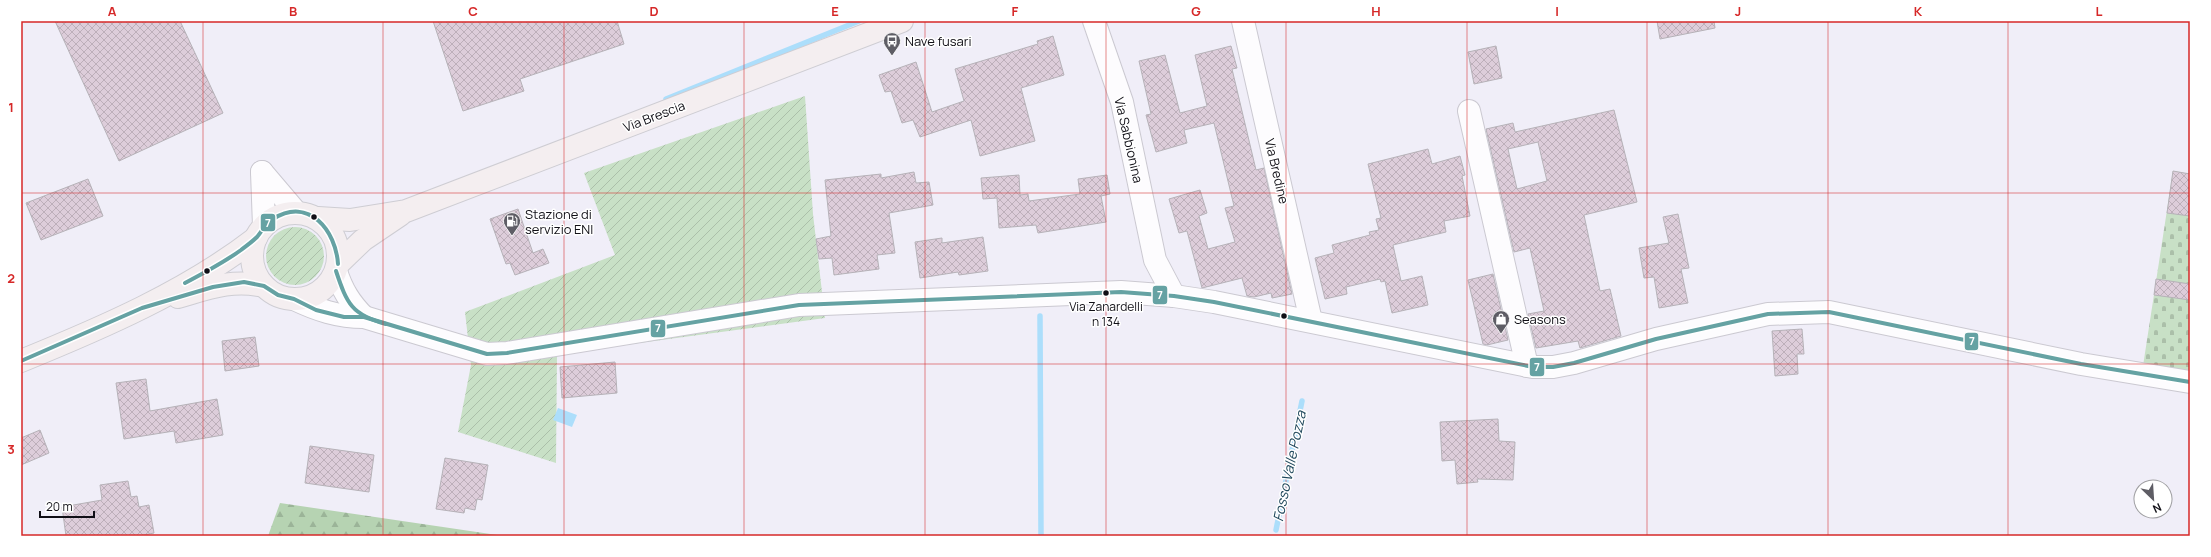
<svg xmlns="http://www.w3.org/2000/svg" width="2211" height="557" font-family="Manrope,sans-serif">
	<defs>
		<pattern id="forest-firs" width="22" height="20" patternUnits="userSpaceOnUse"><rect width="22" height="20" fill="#b6d3b2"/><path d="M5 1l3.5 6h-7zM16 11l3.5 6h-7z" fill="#9bb498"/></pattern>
		<pattern id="cemetery-stones" width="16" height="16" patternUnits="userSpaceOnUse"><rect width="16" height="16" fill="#c8e0c6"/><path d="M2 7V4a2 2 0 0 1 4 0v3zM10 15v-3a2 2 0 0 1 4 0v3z" fill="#abbfa9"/></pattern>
		<pattern id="garden-furrows" width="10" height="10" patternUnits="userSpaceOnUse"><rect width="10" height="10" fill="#c8e0c6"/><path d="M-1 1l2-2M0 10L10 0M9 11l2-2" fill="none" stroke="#abbfa9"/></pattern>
		<pattern id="building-cross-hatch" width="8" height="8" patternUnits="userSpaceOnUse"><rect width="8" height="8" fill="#ddcdda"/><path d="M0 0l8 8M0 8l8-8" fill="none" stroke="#bdafba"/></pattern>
	</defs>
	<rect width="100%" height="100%" fill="#f0eef8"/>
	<!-- forest -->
	<polygon fill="url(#forest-firs)" points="280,503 504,536 268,536"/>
	<!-- cemetery -->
	<polygon fill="url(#cemetery-stones)" points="2173,171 2190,174 2190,373 2143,366"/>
	<!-- garden -->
	<g fill="url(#garden-furrows)">
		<polygon points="805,96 813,214 825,318 557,354 556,463 458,432 471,365 465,312 615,255 584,173"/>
		<circle cx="295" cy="256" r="29"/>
	</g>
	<!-- water -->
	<polygon fill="#acdefb" points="558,408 577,415 572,427 553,420"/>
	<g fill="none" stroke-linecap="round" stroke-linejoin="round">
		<!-- stream -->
		<g stroke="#acdefb" stroke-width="5.5">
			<polyline points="666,99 859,21"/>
			<polyline points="1040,316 1041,536"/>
			<polyline points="1276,530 1302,401"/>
		</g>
	</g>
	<!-- building -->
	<g fill="url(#building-cross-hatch)" stroke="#b6b2b8" fill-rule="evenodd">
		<polygon points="55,21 180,21 223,113 119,161"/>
		<polygon points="433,21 617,21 624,44 520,79 524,91 463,111"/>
		<polygon points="1657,21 1714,21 1715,28 1660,39"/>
		<polygon points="1053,36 1064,75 1021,88 1035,141 980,156 971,120 920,137 913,120 902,123 891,91 885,92 879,75 916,62 932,112 964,101 955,69 1038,44 1037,41"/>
		<polygon points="1231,46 1237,68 1232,69 1256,170 1264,168 1292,294 1272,298 1271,293 1254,297 1247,296 1242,278 1202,288 1187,231 1179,233 1169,199 1200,190 1207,213 1199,216 1208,249 1235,242 1225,208 1234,206 1214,123 1184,130 1187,143 1156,152 1146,115 1151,114 1139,61 1165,55 1180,113 1207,106 1195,55"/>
		<polygon points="1496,46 1502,78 1474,84 1468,52"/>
		<path d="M1614 110 1637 202 1584 215 1600 291 1610 289 1621 336 1580 348 1578 341 1536 348 1528 314 1544 311 1530 248 1514 252 1486 129 1513 123 1515 132ZM1538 142 1547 181 1517 189 1508 149Z"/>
		<polygon points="1428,149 1432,164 1460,156 1465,175 1462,176 1470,216 1444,221 1446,232 1393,245 1401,281 1422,276 1428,305 1392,313 1385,281 1381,282 1380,279 1346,287 1347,294 1325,299 1315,258 1334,253 1332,245 1370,235 1369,232 1379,230 1376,219 1381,218 1368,164"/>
		<polygon points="2173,171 2190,174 2190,216 2167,213"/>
		<polygon points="914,172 916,183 929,182 933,205 889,213 895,253 877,255 879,269 834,275 832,258 819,259 816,239 831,236 825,180 881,174 881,178"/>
		<polygon points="1019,175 1020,195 1028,194 1029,201 1080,194 1078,179 1107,175 1110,194 1101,196 1106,222 1038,233 1036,225 999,228 997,198 983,199 981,178"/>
		<polygon points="88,179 103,216 41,240 26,203"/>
		<polygon points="518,209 533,253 543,249 549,263 515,275 510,263 506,264 490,219"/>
		<polygon points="1678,214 1689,268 1681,269 1688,303 1659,308 1654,277 1644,278 1639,248 1669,243 1663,217"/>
		<polygon points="983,237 988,271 959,275 958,272 920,278 915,242 942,238 942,243"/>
		<polygon points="1493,274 1508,340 1487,345 1483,344 1468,280"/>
		<polygon points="2156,279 2190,284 2190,300 2154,295"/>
		<polygon points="1802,329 1804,354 1797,354 1798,374 1775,376 1772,331"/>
		<polygon points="255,337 259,366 225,371 222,341"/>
		<polygon points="615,362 617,393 562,398 560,367"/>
		<polygon points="146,379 150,411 217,399 223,435 176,443 174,431 124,439 116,383"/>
		<polygon points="1498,419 1499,441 1515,442 1513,480 1477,479 1478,482 1457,484 1455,460 1442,461 1440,422"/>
		<polygon points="40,430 49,453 21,465 21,438"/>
		<polygon points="310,446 374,455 369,492 305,483"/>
		<polygon points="445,458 488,465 482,500 477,499 475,510 465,508 464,513 436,509"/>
		<polygon points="128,481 131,497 137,496 139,507 149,505 154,533 139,536 66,536 62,507 102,500 100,485"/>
	</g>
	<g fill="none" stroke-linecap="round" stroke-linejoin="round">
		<!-- minor casing -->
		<g stroke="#cbc9d1" stroke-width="24">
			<g id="minor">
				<polyline points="1094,21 1122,102 1155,260 1174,296"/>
				<polyline points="1243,21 1311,321"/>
				<polyline points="1469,111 1527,366"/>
				<polyline points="262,172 264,226"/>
				<polyline points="262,172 296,212"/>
				<path d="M336 271C342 290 350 303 364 317"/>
				<path d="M294 299C317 310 338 317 364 317L487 354 507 353 799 305 1121 292 1174 296 1214 302 1533 367H1553L1574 363 1656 339 1768 314 1829 312 2081 364 2190 382"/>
			</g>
		</g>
		<!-- major casing -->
		<g stroke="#cecdd3" stroke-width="24">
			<g id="major">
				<circle cx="295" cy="256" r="43"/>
				<polyline points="318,218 350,220 406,211 902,21"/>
				<polyline points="338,264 363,240 400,215"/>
				<path d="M178 297C209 288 232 279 264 286"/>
				<path d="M21 361C102 328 186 292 256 238"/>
			</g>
		</g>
		<!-- minor -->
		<use href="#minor" stroke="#fdfcfe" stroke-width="22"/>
		<!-- major -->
		<use href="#major" stroke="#f4eef0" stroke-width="22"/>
		<!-- bus-1 casing -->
		<g stroke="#fff" stroke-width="7">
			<g id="bus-1">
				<path d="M336 271C347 304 352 315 386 324"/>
				<path d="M185 283C204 273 223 263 241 250 246 246 252 242 257 237 262 231 266 223 273 219 309 196 336 231 338 264"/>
				<polyline points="21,361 142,308 213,287 244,282 264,286 278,295 294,299 316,310 344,317 364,317 487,354 507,353 799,305 1121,292 1174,296 1214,302 1533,367 1553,367 1574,363 1656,339 1768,314 1829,312 2081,364 2190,382"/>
			</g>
		</g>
		<!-- bus-1 -->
		<use href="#bus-1" stroke="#65a2a3" stroke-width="4"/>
	</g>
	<!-- grid -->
	<path fill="none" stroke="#d62828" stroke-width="1" stroke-opacity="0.55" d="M203 21V536M383 21V536M564 21V536M744 21V536M925 21V536M1106 21V536M1286 21V536M1467 21V536M1647 21V536M1828 21V536M2008 21V536M21 193H2190M21 364H2190"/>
	<!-- icons -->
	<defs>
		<g id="bus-pin" transform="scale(0.9)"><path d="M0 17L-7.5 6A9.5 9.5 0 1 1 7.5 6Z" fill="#5e5d65" stroke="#fff"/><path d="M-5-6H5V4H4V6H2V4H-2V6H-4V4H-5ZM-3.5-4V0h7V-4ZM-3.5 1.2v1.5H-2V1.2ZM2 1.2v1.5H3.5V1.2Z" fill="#fff"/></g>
		<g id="fuel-pin" transform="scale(0.9)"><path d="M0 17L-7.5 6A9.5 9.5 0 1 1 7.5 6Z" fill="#5e5d65" stroke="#fff"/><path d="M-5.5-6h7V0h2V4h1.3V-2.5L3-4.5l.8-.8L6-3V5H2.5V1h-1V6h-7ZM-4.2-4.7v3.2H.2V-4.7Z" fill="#fff"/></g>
		<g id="shop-pin" transform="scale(0.9)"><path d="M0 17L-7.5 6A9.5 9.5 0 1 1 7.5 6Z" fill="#5e5d65" stroke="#fff"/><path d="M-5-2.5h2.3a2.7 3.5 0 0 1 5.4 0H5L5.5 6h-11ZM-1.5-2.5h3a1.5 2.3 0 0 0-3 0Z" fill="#fff"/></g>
	</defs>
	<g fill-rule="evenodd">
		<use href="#bus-pin" x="892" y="41"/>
		<use href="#fuel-pin" x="512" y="221"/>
		<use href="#shop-pin" x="1501" y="319"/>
	</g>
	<!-- markers -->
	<g fill="#100f16" stroke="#fff" stroke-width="1.5">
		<circle cx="314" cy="217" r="3.5"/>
		<circle cx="207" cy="271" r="3.5"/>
		<circle cx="1106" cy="293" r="3.5"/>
		<circle cx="1284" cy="316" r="3.5"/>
	</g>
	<g text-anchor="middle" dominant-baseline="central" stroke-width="3" stroke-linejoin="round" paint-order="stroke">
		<!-- bus labels -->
		<g font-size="12" fill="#100f16" stroke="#fff">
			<text x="1106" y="306">Via Zanardelli<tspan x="1106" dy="15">n 134</tspan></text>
		</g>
		<!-- poi labels -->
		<g font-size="13" fill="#100f16" stroke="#fff" text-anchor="start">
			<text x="905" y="41">Nave fusari</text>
			<text x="525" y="214">Stazione di<tspan x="525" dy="15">servizio ENI</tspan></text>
			<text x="1514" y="319">Seasons</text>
		</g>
		<!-- street labels -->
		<g font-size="13" fill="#100f16" stroke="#fff">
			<text transform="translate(654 116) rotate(-21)">Via Brescia</text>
			<text transform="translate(1129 140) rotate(77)">Via Sabbionina</text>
			<text transform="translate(1277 171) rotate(77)">Via Bredine</text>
		</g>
		<!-- water labels -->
		<g font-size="14" font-style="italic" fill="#21495d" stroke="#fff">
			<text transform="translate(1289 466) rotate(-78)">Fosso Valle Pozza</text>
		</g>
	</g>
	<g stroke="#fff" stroke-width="1.5">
		<rect x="260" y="213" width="16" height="19" rx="4" fill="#65a2a3"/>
		<rect x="1152" y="285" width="16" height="20" rx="4" fill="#65a2a3"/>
		<rect x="650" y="319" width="16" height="19" rx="4" fill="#65a2a3"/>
		<rect x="1964" y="332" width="15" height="19" rx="4" fill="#65a2a3"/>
		<rect x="1529" y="357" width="16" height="20" rx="4" fill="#65a2a3"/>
	</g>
	<g font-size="11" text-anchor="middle" font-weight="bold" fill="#fff">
		<text x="268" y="227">7</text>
		<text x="1160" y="299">7</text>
		<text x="658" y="332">7</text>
		<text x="1972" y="345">7</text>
		<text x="1537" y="371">7</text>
	</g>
	<!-- border -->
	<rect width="2211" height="557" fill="none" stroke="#ffffff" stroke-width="44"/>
	<!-- north arrow -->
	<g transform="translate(2153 499) rotate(155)"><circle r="19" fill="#ffffff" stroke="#9f9fa2"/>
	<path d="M0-3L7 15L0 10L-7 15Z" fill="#5e5d65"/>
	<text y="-6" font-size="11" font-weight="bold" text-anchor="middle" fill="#100f16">N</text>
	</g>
	<!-- scale -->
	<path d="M40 511v6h54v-6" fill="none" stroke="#100f16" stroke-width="2"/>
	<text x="46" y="511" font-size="12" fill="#100f16" stroke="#ffffff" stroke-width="3" paint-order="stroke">20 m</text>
	<rect x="22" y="22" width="2167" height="513" fill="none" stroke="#d62828" stroke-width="1.5"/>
	<g font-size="13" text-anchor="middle" font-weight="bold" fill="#d62828">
		<text x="112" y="16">A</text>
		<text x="293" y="16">B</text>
		<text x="473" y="16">C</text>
		<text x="654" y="16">D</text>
		<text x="835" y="16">E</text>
		<text x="1015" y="16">F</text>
		<text x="1196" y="16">G</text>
		<text x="1376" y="16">H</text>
		<text x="1557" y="16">I</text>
		<text x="1738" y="16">J</text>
		<text x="1918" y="16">K</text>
		<text x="2099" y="16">L</text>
		<text x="11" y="112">1</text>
		<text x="11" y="283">2</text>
		<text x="11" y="454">3</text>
	</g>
</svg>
